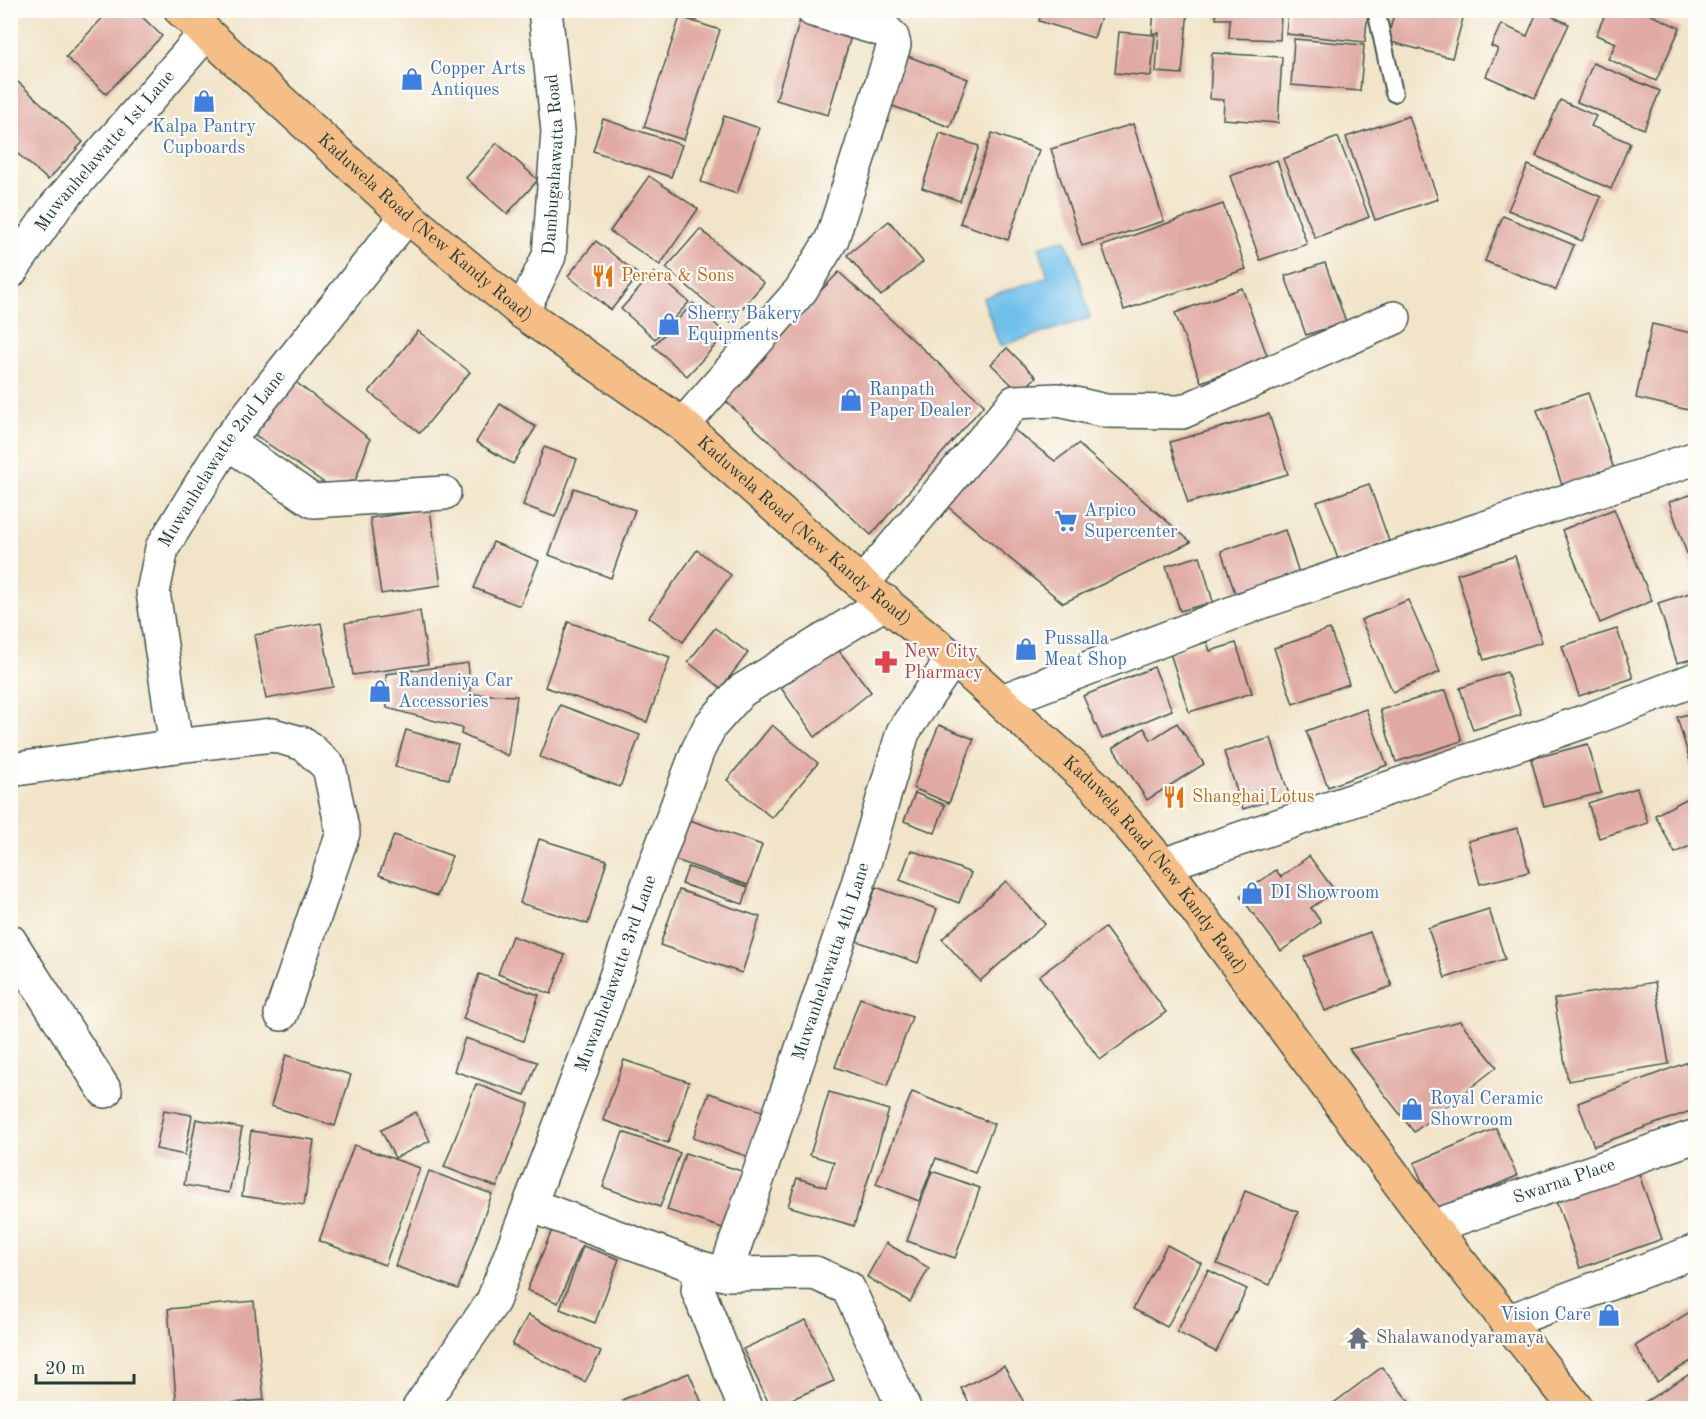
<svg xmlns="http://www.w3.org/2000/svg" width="1706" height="1419" font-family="'Old Standard TT',serif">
	<rect width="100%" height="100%" fill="#fdfcf7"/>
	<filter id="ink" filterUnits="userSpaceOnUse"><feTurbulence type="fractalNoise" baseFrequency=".0167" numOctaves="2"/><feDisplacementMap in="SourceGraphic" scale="12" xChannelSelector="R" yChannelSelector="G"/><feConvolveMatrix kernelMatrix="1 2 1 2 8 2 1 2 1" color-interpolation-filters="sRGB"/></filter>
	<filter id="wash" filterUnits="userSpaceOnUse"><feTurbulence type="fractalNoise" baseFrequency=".008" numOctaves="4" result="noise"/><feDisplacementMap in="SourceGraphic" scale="24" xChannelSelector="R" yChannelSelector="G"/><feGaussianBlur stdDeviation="1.35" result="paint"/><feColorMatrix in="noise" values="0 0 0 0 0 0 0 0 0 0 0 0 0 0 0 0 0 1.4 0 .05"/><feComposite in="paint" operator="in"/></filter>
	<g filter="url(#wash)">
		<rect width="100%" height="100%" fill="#f1e4c8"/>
		<!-- water -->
		<polygon fill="#70c0ec" stroke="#487e90" stroke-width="1.5" points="1065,239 1078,272 1090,318 1000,346 983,298 1048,277 1039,247"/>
		<g id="blocks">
			<!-- building -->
			<g fill="#e0aaa3">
				<polygon points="110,10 135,10 162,36 106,94 66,57"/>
				<polygon points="659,10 700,10 697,20"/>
				<polygon points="1042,10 1103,10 1094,38 1039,21"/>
				<polygon points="1154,10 1188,10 1182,74 1156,72 1159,33 1152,33"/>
				<polygon points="1216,10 1281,10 1280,40 1229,38 1230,19 1216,19"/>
				<polygon points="1288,10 1368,10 1365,42 1286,34"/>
				<polygon points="1395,10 1465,11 1452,58 1387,41"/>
				<polygon points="1538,10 1569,24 1535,98 1486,76 1498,49 1491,46 1501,24 1527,36"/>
				<polygon points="1607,10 1641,10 1680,28 1656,81 1608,59 1616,43 1596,35"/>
				<polygon points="680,17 720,30 684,140 644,127"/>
				<polygon points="800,20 851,36 828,115 776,100"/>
				<polygon points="1119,32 1155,35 1151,76 1115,73"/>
				<polygon points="1294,39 1364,45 1360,91 1291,85"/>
				<polygon points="1212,53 1282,57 1278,123 1223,119 1224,100 1210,99"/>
				<polygon points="905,55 968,79 950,127 887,104"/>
				<polygon points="1593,63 1660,91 1644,129 1577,102"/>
				<polygon points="18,82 83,142 48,180 10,147 10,90"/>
				<polygon points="1560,100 1596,116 1591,126 1630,143 1611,189 1536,156"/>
				<polygon points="724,116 759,128 737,194 701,182"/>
				<polygon points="1409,116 1438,199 1375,220 1346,137"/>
				<polygon points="603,119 682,145 671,177 593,151"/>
				<polygon points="1133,124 1164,221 1082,246 1051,149"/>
				<polygon points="940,133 979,146 960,201 922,188"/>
				<polygon points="992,133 1039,150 1008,240 960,223"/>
				<polygon points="1338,137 1369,217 1315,238 1283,159"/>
				<polygon points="497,143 538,180 507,214 466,178"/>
				<polygon points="1277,160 1307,244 1260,260 1230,176"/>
				<polygon points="1528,165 1601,197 1582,241 1508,210"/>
				<polygon points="649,176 698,209 660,265 610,231"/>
				<polygon points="1223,204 1246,269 1124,310 1102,246"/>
				<polygon points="1503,216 1574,245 1556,290 1485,261"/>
				<polygon points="889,221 923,262 881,296 847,255"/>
				<polygon points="700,229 764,283 730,322 666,268"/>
				<polygon points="596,241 639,275 611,310 568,276"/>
				<polygon points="1325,263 1346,322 1306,335 1285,276"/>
				<polygon points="654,272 689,302 655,339 621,309"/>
				<polygon points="839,272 984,405 871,535 719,395"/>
				<polygon points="1242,288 1268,358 1201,382 1175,313"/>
				<polygon points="693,303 726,334 687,376 653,346"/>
				<polygon points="1652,324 1696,334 1696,398 1693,411 1636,398"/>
				<polygon points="418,331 470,372 420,433 369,392"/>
				<polygon points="1007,348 1036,377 1020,393 991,364"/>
				<polygon points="289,377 370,439 355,481 326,484 251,432"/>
				<polygon points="1588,393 1614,469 1562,485 1537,410"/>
				<polygon points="500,404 536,427 513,464 476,442"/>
				<polygon points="1269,414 1288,474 1188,503 1170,442"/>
				<polygon points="1009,426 1055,461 1078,444 1191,542 1063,603 940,500"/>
				<polygon points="544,447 577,459 555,517 523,505"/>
				<polygon points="1369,484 1389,541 1338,559 1317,502"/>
				<polygon points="574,488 635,510 611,578 549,555"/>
				<polygon points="1696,493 1696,577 1695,577 1669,502"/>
				<polygon points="1614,509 1652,601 1600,623 1562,530"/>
				<polygon points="430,510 441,585 381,594 370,518"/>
				<polygon points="1285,530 1299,573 1235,593 1221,551"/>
				<polygon points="493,542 539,561 520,606 474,588"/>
				<polygon points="697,550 731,575 683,642 649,617"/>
				<polygon points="1200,556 1213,602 1180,611 1166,566"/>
				<polygon points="1515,556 1542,642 1484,660 1457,574"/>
				<polygon points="1696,591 1696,658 1677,663 1658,603"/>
				<polygon points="1408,600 1440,672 1393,692 1361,620"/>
				<polygon points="420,611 428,664 353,675 345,623"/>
				<polygon points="568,622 670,657 647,722 545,687"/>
				<polygon points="321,623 333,687 266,699 254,635"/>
				<polygon points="715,628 748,653 721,688 688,662"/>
				<polygon points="1330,629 1349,684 1293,704 1274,648"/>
				<polygon points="1617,629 1633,678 1579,696 1562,646"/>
				<polygon points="1207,642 1210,651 1236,643 1252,693 1189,712 1170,653"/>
				<polygon points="836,647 871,692 815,737 781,688"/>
				<polygon points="468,663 471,694 517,696 508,756 461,734 462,728 387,708 386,674"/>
				<polygon points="1154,667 1172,710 1102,739 1083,696"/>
				<polygon points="1507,672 1521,715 1473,730 1460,688"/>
				<polygon points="1446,690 1462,741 1396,762 1380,710"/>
				<polygon points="560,705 640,735 620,787 540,757"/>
				<polygon points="1366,709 1387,765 1328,787 1306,731"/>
				<polygon points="1696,712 1696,770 1693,771 1677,717"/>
				<polygon points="1177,723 1204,764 1147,800 1113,748 1144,728 1151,740"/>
				<polygon points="772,725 818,763 772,818 727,780"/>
				<polygon points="939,725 974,739 949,803 913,788"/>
				<polygon points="406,730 458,745 449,779 395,767"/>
				<polygon points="1271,738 1289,795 1243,809 1224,752"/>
				<polygon points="1588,744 1601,793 1544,807 1531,759"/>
				<polygon points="1637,788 1648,823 1599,838 1588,803"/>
				<polygon points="915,793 945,805 935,833 904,821"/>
				<polygon points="1696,794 1696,843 1675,853 1655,815"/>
				<polygon points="681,817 762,845 748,885 667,857"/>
				<polygon points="1518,828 1529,872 1480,884 1468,841"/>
				<polygon points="394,835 452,856 437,896 379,875"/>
				<polygon points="539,839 607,860 588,924 520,903"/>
				<polygon points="911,850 971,873 959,903 900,880"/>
				<polygon points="1309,856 1335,891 1311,908 1321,922 1281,951 1240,896 1276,870 1281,877"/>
				<polygon points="688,867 748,887 743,904 682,884"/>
				<polygon points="1006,881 1045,924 980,981 942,939"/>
				<polygon points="876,887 937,909 918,963 857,941"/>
				<polygon points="679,890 760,917 742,973 660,945"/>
				<polygon points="1489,909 1505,959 1445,978 1428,928"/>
				<polygon points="1105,928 1166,1012 1100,1060 1039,976"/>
				<polygon points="1370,932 1392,986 1325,1011 1304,957"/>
				<polygon points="512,936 565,955 551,994 498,974"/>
				<polygon points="479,974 539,995 523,1041 463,1019"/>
				<polygon points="1655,982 1669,1064 1568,1081 1554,999"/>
				<polygon points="860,998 912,1017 887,1086 835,1067"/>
				<polygon points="1460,1021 1497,1067 1414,1132 1349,1049"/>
				<polygon points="465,1038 537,1062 525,1095 454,1071"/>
				<polygon points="286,1055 351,1075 335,1126 271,1106"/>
				<polygon points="1696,1059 1696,1109 1594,1146 1578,1103"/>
				<polygon points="624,1060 689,1082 668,1143 603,1120"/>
				<polygon points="476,1084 529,1104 497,1187 444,1167"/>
				<polygon points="829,1092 889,1110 854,1226 788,1206 797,1178 826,1187 834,1162 810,1155"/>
				<polygon points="912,1092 994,1124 975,1173 936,1158 919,1201 876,1184"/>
				<polygon points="709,1093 777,1116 761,1161 693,1138"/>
				<polygon points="164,1110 192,1115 185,1155 156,1149"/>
				<polygon points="416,1112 430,1141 395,1158 381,1130"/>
				<polygon points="196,1119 242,1128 229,1193 184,1185"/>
				<polygon points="1496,1128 1517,1176 1435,1211 1414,1163"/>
				<polygon points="251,1131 314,1140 304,1205 242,1196"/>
				<polygon points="623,1132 680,1153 660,1207 603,1187"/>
				<polygon points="354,1145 420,1168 385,1265 319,1241"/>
				<polygon points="685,1153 757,1176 738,1233 667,1210"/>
				<polygon points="1637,1169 1662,1239 1580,1268 1555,1198"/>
				<polygon points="429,1171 492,1194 458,1289 395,1266"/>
				<polygon points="932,1171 980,1188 955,1258 907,1241"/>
				<polygon points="1245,1191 1298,1212 1270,1285 1217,1264"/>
				<polygon points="557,1218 588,1231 558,1303 527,1290"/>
				<polygon points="886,1243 929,1268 910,1302 867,1277"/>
				<polygon points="1167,1245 1201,1263 1167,1327 1133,1309"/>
				<polygon points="583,1246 619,1259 595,1323 560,1309"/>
				<polygon points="1208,1270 1247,1289 1216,1352 1177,1332"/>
				<polygon points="254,1301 264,1400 177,1408 168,1309"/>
				<polygon points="1696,1308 1696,1358 1657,1382 1635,1346"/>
				<polygon points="528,1315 601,1352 585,1382 512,1345"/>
				<polygon points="806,1320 834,1381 771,1408 743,1349"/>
				<polygon points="1004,1366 1027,1408 964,1408 970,1405 961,1388"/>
				<polygon points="1382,1367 1414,1408 1327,1408"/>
				<polygon points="1696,1370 1696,1408 1635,1408"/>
				<polygon points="689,1373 704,1408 626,1408 622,1400"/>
			</g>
		</g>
	</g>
	<g filter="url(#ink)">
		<use href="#blocks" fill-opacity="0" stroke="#3e564a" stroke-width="1.5"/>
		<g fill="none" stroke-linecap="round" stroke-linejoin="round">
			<!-- service casing -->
			<g stroke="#3e564a" stroke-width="20">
				<polyline id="service" points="1376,10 1394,93"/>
			</g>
			<!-- minor casing -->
			<g stroke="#3e564a" stroke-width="36">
				<g id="minor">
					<path id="s1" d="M10 272 56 206 206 33"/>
					<path id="s2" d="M522 312 549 256 558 131 545 10"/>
					<polyline points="683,425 801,290 832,239 894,45 892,37 886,31 813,10"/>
					<polyline points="227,442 313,501 444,493"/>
					<polyline points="862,584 1015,402 1058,400 1106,411 1182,412 1394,318"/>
					<polyline points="1002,701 1264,601 1696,458"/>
					<polyline points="176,746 273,735 304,744 329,767 343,833 281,1014"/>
					<path id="s3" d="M10 770 176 746 153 592 162 548 227 442 407 216"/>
					<polyline points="1163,865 1586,721 1696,679"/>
					<polyline points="10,941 105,1091"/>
					<polyline points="530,1205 701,1268 725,1274 815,1273 848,1288 904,1408"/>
					<path id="s4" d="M1432 1227 1696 1136"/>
					<polyline points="701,1268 698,1290 745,1408"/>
					<path id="s5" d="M725 1274 857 887 903 732 953 658"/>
					<polyline points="1507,1322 1696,1251"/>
					<path id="s6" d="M419 1408 493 1301 607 1002 654 868 698 750 710 726 741 691 886 602"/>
				</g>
			</g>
			<!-- primary casing -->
			<g stroke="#3e564a" stroke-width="36">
				<g id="primary">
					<path id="s7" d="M181 10 407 216 522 312 683 425 862 584 953 658 1096 787 1163 865 1432 1227 1576 1408"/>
				</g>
			</g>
			<!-- service -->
			<use href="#service" stroke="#fff" stroke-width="16"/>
			<!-- minor -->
			<use href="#minor" stroke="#fff" stroke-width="33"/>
			<!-- primary -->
			<use href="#primary" stroke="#f6be87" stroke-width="33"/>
		</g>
	</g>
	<!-- icons -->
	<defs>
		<g id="shop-bare" transform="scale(1.8)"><path d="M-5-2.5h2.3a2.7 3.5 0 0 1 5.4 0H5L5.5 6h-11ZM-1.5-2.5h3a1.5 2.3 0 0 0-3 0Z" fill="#3f7fe0" stroke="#fdfcf7" stroke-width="2.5" paint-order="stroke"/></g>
		<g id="restaurant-bare" transform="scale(1.8)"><path d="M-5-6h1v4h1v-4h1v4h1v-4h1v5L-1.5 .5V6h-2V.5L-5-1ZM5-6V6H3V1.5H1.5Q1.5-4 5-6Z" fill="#e8710a" stroke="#fdfcf7" stroke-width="2.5" paint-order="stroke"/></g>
		<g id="supermarket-bare" transform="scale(1.8)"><path d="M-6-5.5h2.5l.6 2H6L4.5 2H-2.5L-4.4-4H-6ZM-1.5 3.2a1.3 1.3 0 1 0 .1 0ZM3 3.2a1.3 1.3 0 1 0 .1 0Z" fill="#3f7fe0" stroke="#fdfcf7" stroke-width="2.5" paint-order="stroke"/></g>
		<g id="pharmacy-bare" transform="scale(1.8)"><path d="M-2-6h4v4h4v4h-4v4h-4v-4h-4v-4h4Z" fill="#e0444e" stroke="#fdfcf7" stroke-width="2.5" paint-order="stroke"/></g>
		<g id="temple-bare" transform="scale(1.8)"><path d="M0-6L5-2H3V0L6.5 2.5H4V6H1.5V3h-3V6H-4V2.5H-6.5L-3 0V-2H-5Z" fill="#6b7280" stroke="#fdfcf7" stroke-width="2.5" paint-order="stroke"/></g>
	</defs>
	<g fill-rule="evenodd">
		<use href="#shop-bare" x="412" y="79"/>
		<use href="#shop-bare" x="204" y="101"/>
		<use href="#restaurant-bare" x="603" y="276"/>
		<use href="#shop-bare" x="669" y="324"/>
		<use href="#shop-bare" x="851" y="400"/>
		<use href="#supermarket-bare" x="1066" y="521"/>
		<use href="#shop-bare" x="1026" y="649"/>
		<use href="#pharmacy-bare" x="886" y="662"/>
		<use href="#shop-bare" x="380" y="691"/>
		<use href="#restaurant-bare" x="1174" y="797"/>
		<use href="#shop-bare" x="1252" y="893"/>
		<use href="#shop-bare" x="1412" y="1109"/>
		<use href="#shop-bare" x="1609" y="1315"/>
		<use href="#temple-bare" x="1358" y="1338"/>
	</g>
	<g text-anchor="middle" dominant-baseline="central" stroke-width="4.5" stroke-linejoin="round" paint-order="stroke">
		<!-- shop labels -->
		<g font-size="18" fill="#366cbe" stroke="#fdfcf7" text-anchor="start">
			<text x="430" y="69">Copper Arts<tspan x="430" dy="21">Antiques</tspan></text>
			<text x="204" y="127" text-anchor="middle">Kalpa Pantry<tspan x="204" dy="21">Cupboards</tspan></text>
			<text x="687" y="314">Sherry Bakery<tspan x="687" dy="21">Equipments</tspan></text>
			<text x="869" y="390">Ranpath<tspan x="869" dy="21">Paper Dealer</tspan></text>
			<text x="1084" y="511">Arpico<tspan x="1084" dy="21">Supercenter</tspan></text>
			<text x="1044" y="639">Pussalla<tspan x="1044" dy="21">Meat Shop</tspan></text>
			<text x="398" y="681">Randeniya Car<tspan x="398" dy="21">Accessories</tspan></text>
			<text x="1270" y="893">DI Showroom</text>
			<text x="1430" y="1099">Royal Ceramic<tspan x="1430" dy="21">Showroom</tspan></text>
			<text x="1591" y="1315" text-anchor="end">Vision Care</text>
		</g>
		<!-- street labels -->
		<g font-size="18" fill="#1f3d34" stroke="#fdfcf7">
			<text stroke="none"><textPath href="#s1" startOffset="154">Muwanhelawatte 1st Lane</textPath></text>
			<text stroke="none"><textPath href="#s2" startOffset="154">Dambugahawatta Road</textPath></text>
			<text stroke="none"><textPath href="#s7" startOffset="327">Kaduwela Road (New Kandy Road)</textPath></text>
			<text stroke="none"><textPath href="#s3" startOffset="476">Muwanhelawatte 2nd Lane</textPath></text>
			<text stroke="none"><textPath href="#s7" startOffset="813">Kaduwela Road (New Kandy Road)</textPath></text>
			<text stroke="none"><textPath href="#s7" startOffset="1299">Kaduwela Road (New Kandy Road)</textPath></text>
			<text stroke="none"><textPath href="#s5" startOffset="330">Muwanhelawatta 4th Lane</textPath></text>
			<text stroke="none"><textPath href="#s6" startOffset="480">Muwanhelawatte 3rd Lane</textPath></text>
			<text stroke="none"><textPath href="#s4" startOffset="140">Swarna Place</textPath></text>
		</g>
		<!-- food labels -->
		<g font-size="18" fill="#c56008" stroke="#fdfcf7" text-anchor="start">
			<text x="621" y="276">Perera &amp; Sons</text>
			<text x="1192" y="797">Shanghai Lotus</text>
		</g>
		<!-- health labels -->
		<g font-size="18" fill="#be3a42" stroke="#fdfcf7" text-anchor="start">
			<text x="904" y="652">New City<tspan x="904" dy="21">Pharmacy</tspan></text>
		</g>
		<!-- worship labels -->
		<g font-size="18" fill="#5b616d" stroke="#fdfcf7" text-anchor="start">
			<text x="1376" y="1338">Shalawanodyaramaya</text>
		</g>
	</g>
	<!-- margin -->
	<rect width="1706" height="1419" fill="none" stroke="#fdfcf7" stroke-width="36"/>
	<!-- scale -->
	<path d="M36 1374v9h98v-9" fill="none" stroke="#1f3d34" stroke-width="3"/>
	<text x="45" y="1374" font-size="18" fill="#1f3d34" stroke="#fdfcf7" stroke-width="4.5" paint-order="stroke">20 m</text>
</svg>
